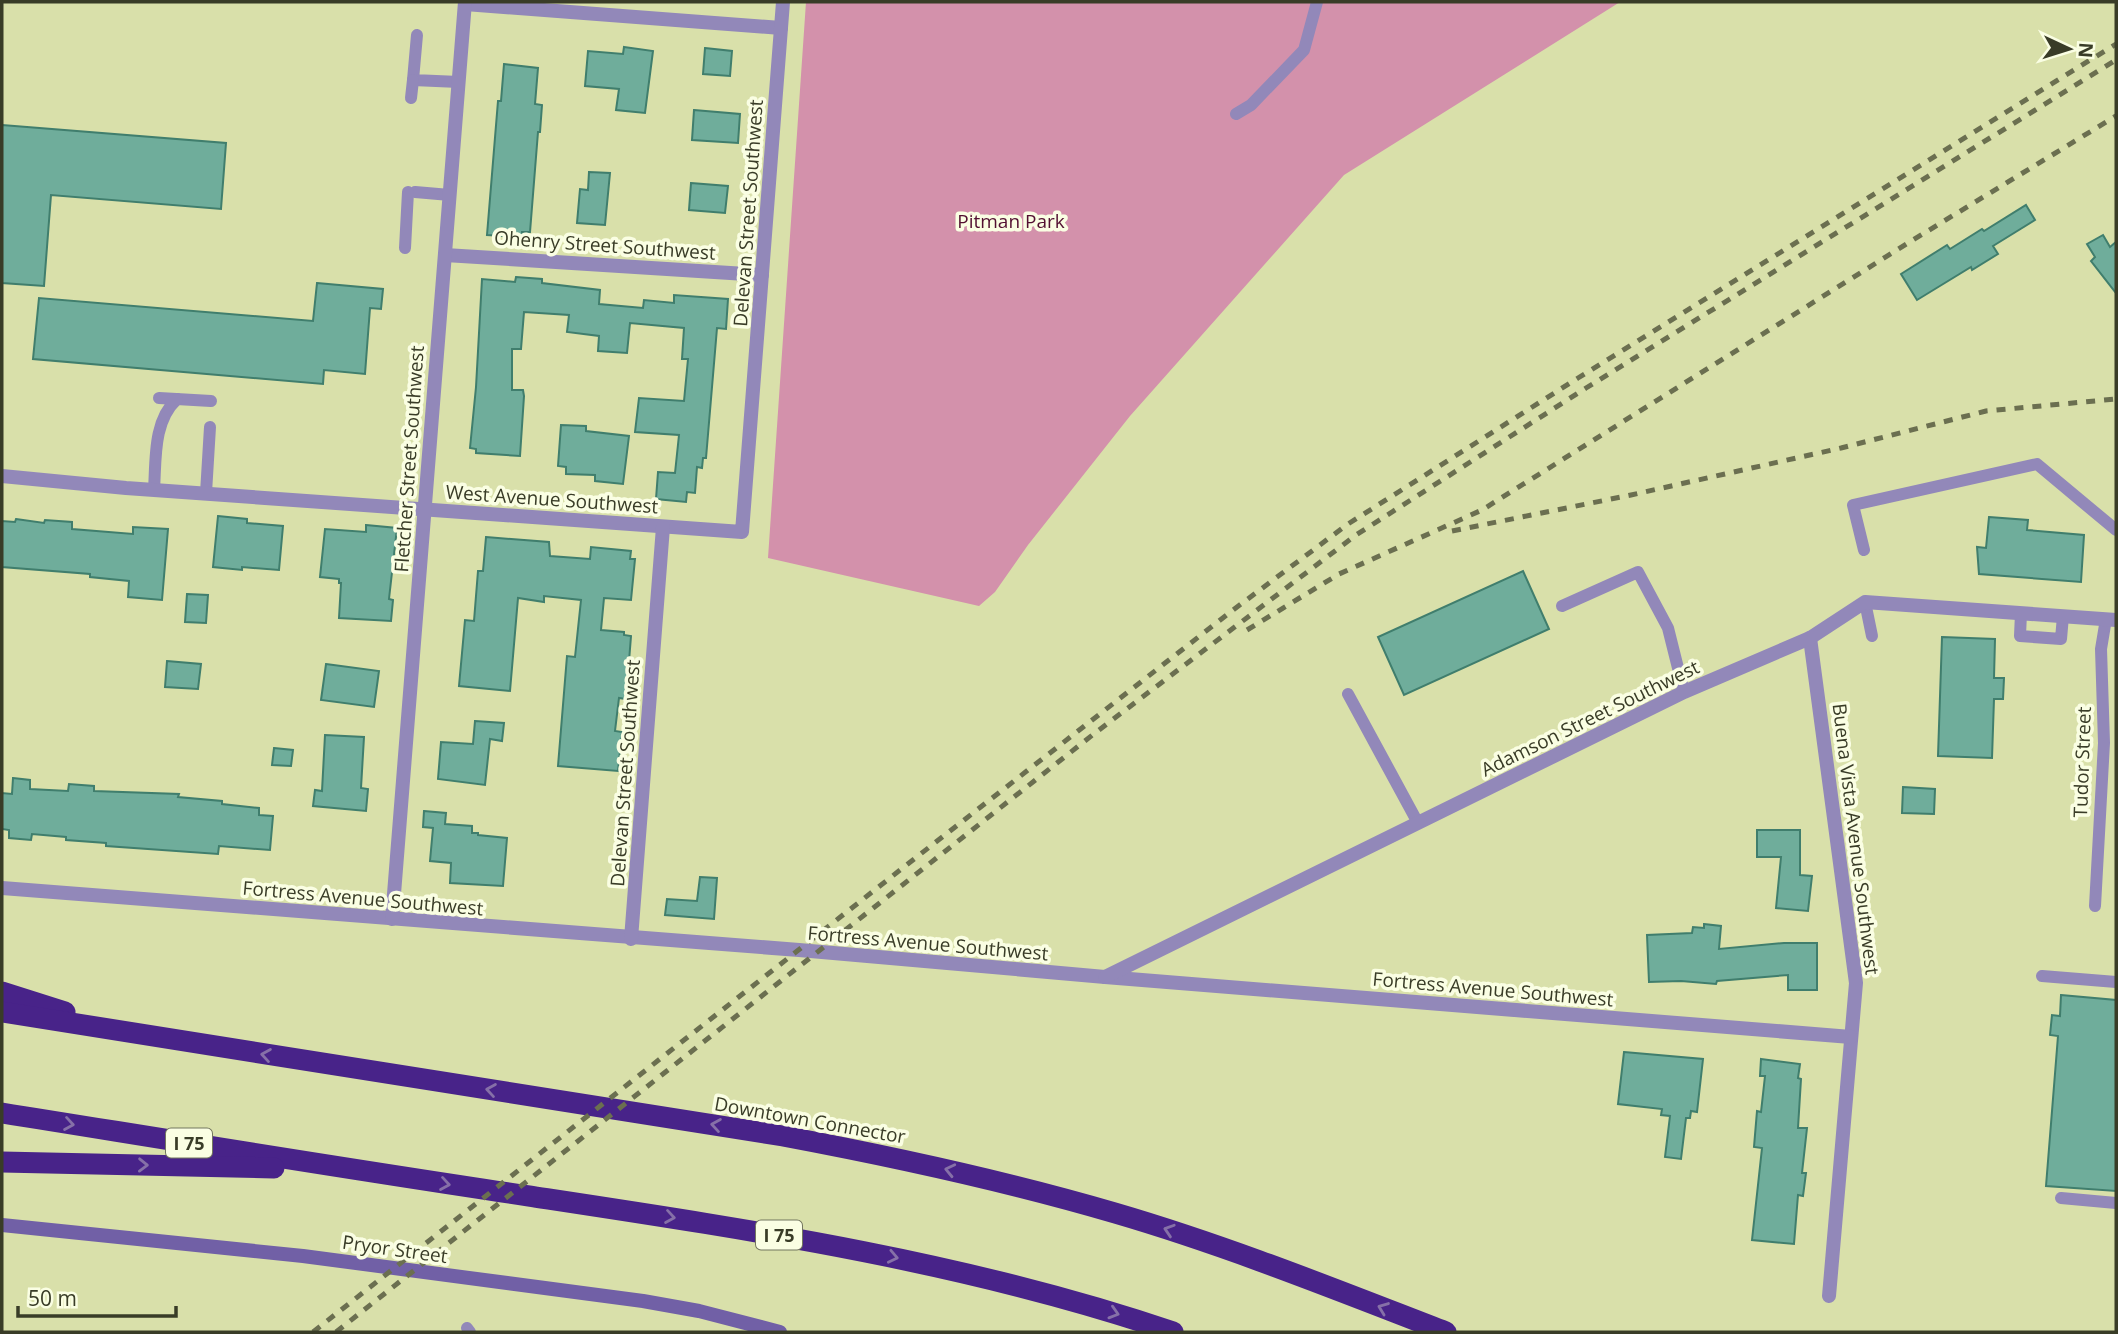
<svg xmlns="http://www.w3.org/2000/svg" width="2118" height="1334" font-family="'Open Sans',sans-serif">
	<rect width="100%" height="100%" fill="#d9e0aa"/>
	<!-- green -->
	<polygon fill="#d391ab" points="806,2 1620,2 1344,175 1130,416 1028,545 995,592 979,606 768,558"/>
	<!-- building -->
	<g fill="#6fad9b" stroke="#407e6d" stroke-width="2">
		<polygon points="624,47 653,51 645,113 616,110 619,89 585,86 588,51 623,54"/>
		<polygon points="705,48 732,51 730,76 703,74"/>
		<polygon points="504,64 538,68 535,104 542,105 540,132 538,132 530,232 522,232 522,237 487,235 498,101 501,101"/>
		<polygon points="694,110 740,114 738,143 692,140"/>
		<polygon points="2,125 226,143 221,209 51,195 44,286 2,283"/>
		<polygon points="589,172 610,173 605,225 577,223 580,189 588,190"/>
		<polygon points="691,183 728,186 725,213 689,210"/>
		<polygon points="2026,205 2035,220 1993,246 1998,254 1972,270 1971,267 1917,300 1901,274 1947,245 1950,249 1982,229 1984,231"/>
		<polygon points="2103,235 2110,247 2116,242 2116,293 2091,261 2095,257 2087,244"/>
		<polygon points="516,277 542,279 542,283 600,290 599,304 643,308 644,300 674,303 674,295 728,299 726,329 717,328 706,458 703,458 702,468 697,467 695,493 687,492 686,502 656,499 658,472 675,473 679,435 635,432 639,398 684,401 688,359 682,359 684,328 630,323 627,353 598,351 599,336 567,332 569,315 524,312 521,349 512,349 512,390 523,390 524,396 520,456 476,453 476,449 470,448 476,387 482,279 515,282"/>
		<polygon points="317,283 383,289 381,309 370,308 365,374 324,370 323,384 33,359 39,298 313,321"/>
		<polygon points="561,425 586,426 586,431 629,436 623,484 595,481 595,475 566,474 566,467 558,466"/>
		<polygon points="218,516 247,519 247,523 283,526 279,570 242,567 242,570 213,567"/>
		<polygon points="1989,517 2028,520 2027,530 2084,535 2081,582 1979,574 1977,547 1986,548"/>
		<polygon points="16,519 44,523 45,520 72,522 72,529 133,534 133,527 168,529 162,600 128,597 129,581 90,577 90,574 2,567 2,521 15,522"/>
		<polygon points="366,525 397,528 389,599 393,600 391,621 339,618 341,583 339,583 339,579 320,577 325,529 366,532"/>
		<polygon points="486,537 549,542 550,556 590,559 591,547 631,551 630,559 635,559 631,600 604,598 601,630 624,632 624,635 631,636 626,699 619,698 615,731 622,732 618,771 558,766 567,656 575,657 581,600 544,596 544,602 518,598 510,691 459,686 465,620 474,621 478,571 483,571"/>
		<polygon points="1523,571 1549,629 1404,695 1378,637"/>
		<polygon points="187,594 208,595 206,623 185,622"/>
		<polygon points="1942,637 1995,639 1994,678 2004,678 2003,699 1994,699 1992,758 1938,756"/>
		<polygon points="167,661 201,664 198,689 165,687"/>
		<polygon points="326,664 379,671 374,707 321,700"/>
		<polygon points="475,721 504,723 502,741 490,739 485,785 438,779 441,742 473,744"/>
		<polygon points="325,735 364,737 361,788 368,789 366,811 313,806 315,790 322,791"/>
		<polygon points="274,748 293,750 291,766 272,765"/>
		<polygon points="13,778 30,780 30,789 68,791 69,784 94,786 94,791 179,794 178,797 222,801 222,804 259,808 259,815 273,816 270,850 219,846 218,854 106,846 106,843 66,840 66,837 32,834 31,840 9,838 9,830 2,829 2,793 12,794"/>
		<polygon points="1903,787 1935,789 1934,814 1902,813"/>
		<polygon points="424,811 446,813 445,824 472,826 472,833 478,833 478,835 507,838 503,886 450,883 451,863 430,861 433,828 423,827"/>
		<polygon points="1757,830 1800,830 1800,875 1812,876 1808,911 1776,908 1781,857 1757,857"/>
		<polygon points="700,877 717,878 714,919 665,915 667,899 697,901"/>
		<polygon points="1704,924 1721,926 1719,949 1784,943 1817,943 1817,990 1788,990 1788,975 1717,981 1716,984 1681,981 1649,982 1647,935 1692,933 1693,927 1704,928"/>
		<polygon points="2061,995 2116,1000 2116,1191 2046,1186 2058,1036 2050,1035 2052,1015 2060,1016"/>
		<polygon points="1624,1052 1703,1059 1697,1112 1691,1111 1690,1118 1686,1118 1681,1159 1665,1157 1670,1116 1661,1115 1662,1109 1618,1104"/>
		<polygon points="1761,1059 1800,1064 1798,1078 1801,1079 1798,1128 1807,1128 1802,1173 1806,1173 1803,1196 1798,1195 1794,1244 1752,1240 1762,1148 1754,1147 1757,1111 1761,1112 1765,1076 1760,1076"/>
	</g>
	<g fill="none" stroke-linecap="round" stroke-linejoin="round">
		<!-- lane -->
		<g stroke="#9288b9" stroke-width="12">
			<polyline points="417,35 413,80 459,82"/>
			<polyline points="411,98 413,80"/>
			<polyline points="1236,114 1251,105 1304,50 1317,2"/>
			<polyline points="415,192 450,195"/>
			<polyline points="405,248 408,192"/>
			<polyline points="159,398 211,401"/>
			<path d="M154 490C156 459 153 421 177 399"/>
			<polyline points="206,493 210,427"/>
			<polyline points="1864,550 1853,505 2037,464 2116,530"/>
			<polyline points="1865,602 1872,636"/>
			<polyline points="1562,606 1638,572 1668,628 1684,692"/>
			<polyline points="2021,613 2020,636 2061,639 2063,616"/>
			<polyline points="1348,694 1418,823"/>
			<polyline points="2095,906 2104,743 2101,649 2106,619"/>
			<polyline points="2042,976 2116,982"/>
			<polyline points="2061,1198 2116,1203"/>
			<polyline points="467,1328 470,1332"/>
		</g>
		<!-- street -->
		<g stroke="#9288b9" stroke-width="14">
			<polyline points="465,4 781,28"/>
			<polyline points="445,255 762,275"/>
			<polyline points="2,476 126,488 742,532 783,2"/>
			<polyline points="1810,638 1856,983 1829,1296"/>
			<polyline points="2,888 799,950 1105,977 1851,1037"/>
			<polyline points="392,919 465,2"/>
			<polyline points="631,939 663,527"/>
			<polyline points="1105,977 1684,692 1810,638 1865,602 2116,620"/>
		</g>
		<!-- secondary -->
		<polyline stroke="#7160a6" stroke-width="14" points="2,1225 303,1256 643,1301 699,1311 780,1332"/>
		<!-- highway -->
		<g stroke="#482389" stroke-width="21">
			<polyline points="2,992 65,1012"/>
			<path d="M2 1012 783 1136C895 1157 1006 1181 1115 1213 1228 1246 1337 1290 1446 1332"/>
			<path d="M2 1113C177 1141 353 1170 529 1196 746 1229 964 1261 1173 1332"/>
			<polyline points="2,1162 274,1168"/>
		</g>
		<!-- rail -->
		<g stroke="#6b6f50" stroke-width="5" stroke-dasharray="9 9" stroke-linecap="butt">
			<polyline points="1452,531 1631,495 1841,448 1986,411 2116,399"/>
			<polyline points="1247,630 1339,574 1482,510 1908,243 2116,116"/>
			<polyline points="313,1332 909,863 1233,610 1348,524 1578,378 2116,44"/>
			<polyline points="336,1332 1095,733 1356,535 1586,388 2116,60"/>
		</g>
	</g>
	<!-- one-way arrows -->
	<defs><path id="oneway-chevron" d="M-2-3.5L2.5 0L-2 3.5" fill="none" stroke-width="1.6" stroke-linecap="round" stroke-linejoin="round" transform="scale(1.75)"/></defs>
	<g stroke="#8670a8">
		<use href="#oneway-chevron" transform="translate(266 1055) rotate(-171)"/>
		<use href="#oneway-chevron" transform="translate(491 1090) rotate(-171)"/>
		<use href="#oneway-chevron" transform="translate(69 1124) rotate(9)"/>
		<use href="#oneway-chevron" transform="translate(716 1125) rotate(-171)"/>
		<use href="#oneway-chevron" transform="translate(143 1165) rotate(1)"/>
		<use href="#oneway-chevron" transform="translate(950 1170) rotate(-167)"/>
		<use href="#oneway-chevron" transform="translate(445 1184) rotate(9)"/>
		<use href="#oneway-chevron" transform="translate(670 1217) rotate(9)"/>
		<use href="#oneway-chevron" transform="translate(1169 1230) rotate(-162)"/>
		<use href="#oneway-chevron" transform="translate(893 1257) rotate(12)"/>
		<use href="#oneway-chevron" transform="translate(1383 1308) rotate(-159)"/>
		<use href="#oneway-chevron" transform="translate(1114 1313) rotate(17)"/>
	</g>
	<g text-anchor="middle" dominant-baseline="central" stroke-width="7" stroke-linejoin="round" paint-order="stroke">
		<!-- shield labels -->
		<g fill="#fafee3" stroke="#73765f" stroke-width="2">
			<rect x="166" y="1128.5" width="46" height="29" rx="5"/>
			<rect x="756" y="1220.5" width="46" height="29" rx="5"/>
		</g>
		<g font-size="18" font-weight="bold" fill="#393c27">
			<text x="189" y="1143">I 75</text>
			<text x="779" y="1235">I 75</text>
		</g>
		<!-- street labels -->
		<g font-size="19" fill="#393c27" stroke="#fafee3">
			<text transform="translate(748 213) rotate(-86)">Delevan Street Southwest</text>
			<text transform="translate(605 245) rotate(4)">Ohenry Street Southwest</text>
			<text transform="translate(409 459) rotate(-86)">Fletcher Street Southwest</text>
			<text transform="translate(552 499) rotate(4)">West Avenue Southwest</text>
			<text transform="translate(1590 718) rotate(-26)">Adamson Street Southwest</text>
			<text transform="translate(2082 762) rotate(-88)">Tudor Street</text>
			<text transform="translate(625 773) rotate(-86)">Delevan Street Southwest</text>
			<text transform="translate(1856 839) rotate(83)">Buena Vista Avenue Southwest</text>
			<text transform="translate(363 898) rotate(5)">Fortress Avenue Southwest</text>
			<text transform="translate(928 943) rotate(5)">Fortress Avenue Southwest</text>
			<text transform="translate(1493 989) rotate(5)">Fortress Avenue Southwest</text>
			<text transform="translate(810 1120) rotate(10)">Downtown Connector</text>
			<text transform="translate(395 1249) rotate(8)">Pryor Street</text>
		</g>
		<!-- park labels -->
		<g font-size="19" fill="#520f31" stroke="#fafee3">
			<text x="1011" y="221">Pitman Park</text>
		</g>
	</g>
	<!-- border -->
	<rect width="2118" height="1334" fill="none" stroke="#393c27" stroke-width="7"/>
	<!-- north arrow -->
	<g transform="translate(2069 49) rotate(94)" stroke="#fafee3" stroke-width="5" paint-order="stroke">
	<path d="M0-5L12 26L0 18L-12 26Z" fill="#393c27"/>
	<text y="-10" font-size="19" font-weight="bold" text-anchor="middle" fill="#393c27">N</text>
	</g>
	<!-- scale -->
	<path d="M18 1306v10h158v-10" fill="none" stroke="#393c27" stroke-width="3.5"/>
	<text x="28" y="1306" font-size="21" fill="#393c27" stroke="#fafee3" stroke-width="5" paint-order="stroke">50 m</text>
</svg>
